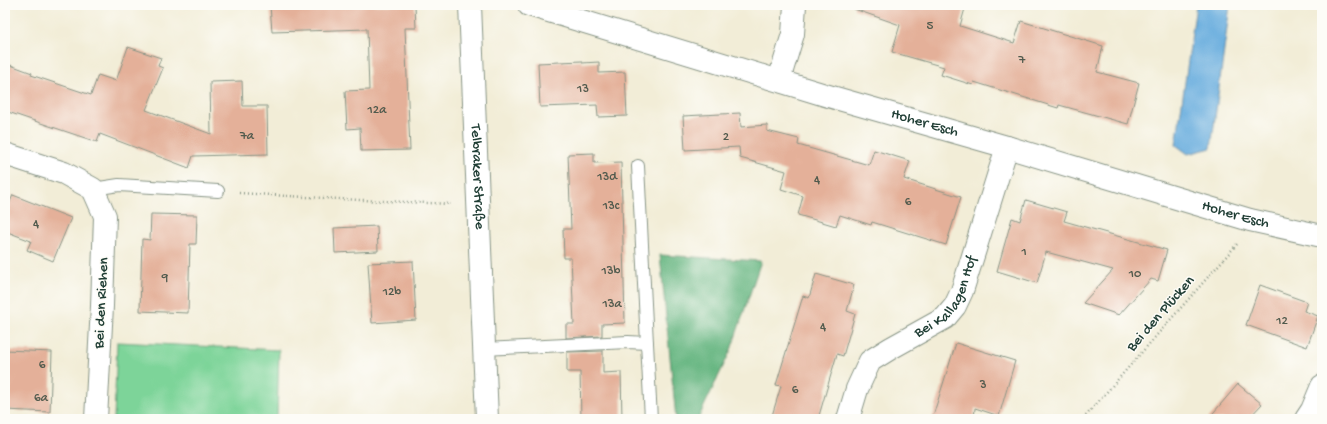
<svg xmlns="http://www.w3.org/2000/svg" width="1327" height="424" font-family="'Gochi Hand',sans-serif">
	<rect width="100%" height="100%" fill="#fdfcf7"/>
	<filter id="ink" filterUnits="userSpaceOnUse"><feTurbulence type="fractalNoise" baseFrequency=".025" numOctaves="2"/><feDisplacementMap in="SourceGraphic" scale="8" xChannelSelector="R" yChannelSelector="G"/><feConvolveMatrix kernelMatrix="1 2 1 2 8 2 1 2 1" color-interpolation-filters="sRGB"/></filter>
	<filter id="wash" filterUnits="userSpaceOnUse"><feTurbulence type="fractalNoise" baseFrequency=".012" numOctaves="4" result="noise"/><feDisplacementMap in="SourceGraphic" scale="16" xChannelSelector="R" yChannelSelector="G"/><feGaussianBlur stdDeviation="0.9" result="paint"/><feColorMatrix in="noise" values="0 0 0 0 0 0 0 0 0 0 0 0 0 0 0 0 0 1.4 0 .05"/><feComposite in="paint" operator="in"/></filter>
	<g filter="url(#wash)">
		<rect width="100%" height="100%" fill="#f2edd7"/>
		<!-- green -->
		<polygon fill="#7dd499" stroke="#4e8866" points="117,342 279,350 277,419 114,419"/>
		<!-- forest -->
		<polygon fill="#66b681" stroke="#427a5a" points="660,255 761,261 731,350 698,419 676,419"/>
		<!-- water -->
		<polygon fill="#69adde" stroke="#447589" points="1196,5 1230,5 1211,148 1188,154 1176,145"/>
		<g id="blocks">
			<!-- building -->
			<g fill="#e4b099">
				<polygon points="270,5 415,5 416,28 405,28 410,150 361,151 360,128 347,129 345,91 369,90 367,29 272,32"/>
				<polygon points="854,5 966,5 960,26 1014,43 1021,21 1103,46 1097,72 1139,83 1128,124 1059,105 1058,108 974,82 973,85 941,75 944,67 892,52 900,25 854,9"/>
				<polygon points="128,47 161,58 158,66 163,68 146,110 211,134 210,82 242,81 243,106 267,106 268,154 193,156 189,168 100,134 97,142 5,111 5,63 32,73 31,75 91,95 98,75 116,81"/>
				<polygon points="582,61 582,63 599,62 599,73 625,72 627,116 598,117 597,105 540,107 538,63"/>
				<polygon points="740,113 741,127 767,125 767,131 799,139 798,145 869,165 874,150 910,161 904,179 961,197 946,245 872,222 871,225 840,215 836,226 798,215 803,196 781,189 786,171 740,158 739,147 685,150 683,116"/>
				<polygon points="594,153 594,163 621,162 625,323 602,324 602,336 566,338 566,324 574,324 571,258 564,258 563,229 571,229 568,154"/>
				<polygon points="13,195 71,218 53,261 27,250 31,241 5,231 5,213"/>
				<polygon points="1026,200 1067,212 1064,221 1167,250 1158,281 1151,279 1119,315 1083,303 1113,270 1046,252 1037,283 997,271 1012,218 1020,221"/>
				<polygon points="151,214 197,215 196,244 190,244 188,313 140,311 142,239 150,240"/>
				<polygon points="377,226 378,251 335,253 334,228"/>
				<polygon points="413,261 416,320 372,323 368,263"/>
				<polygon points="816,274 854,285 847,311 855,314 843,356 837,354 818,419 771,419 781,386 776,385 803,296 809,298"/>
				<polygon points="1260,285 1307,302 1304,311 1318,316 1307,347 1246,325"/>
				<polygon points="956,343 1015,361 999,416 975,408 974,419 932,419"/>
				<polygon points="5,350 52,352 50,412 5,410"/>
				<polygon points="603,351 603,373 621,372 622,419 581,419 580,372 567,372 567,352"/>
				<polygon points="1238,384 1262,404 1248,419 1208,419"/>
			</g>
		</g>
	</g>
	<g filter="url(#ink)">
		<use href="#blocks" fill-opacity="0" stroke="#889586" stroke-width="1"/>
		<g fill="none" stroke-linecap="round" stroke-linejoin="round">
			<!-- service casing -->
			<g stroke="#889586" stroke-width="14">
				<g id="service">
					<polyline points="93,189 119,185 218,191"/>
					<polyline points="647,343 651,419"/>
					<polyline points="484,349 628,342 647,343 638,166"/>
				</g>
			</g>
			<!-- minor casing -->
			<g stroke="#889586" stroke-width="24">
				<g id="minor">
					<path id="s1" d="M529 5 825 95 1007 147 1183 200 1250 220 1322 236"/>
					<polyline points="779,80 793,34 795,5"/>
					<polyline points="5,154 64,173 93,189 105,216 102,306 96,419"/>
					<path id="s2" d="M848 419 857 389 870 361 891 348 945 318 955 306 962 291 1007 147"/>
					<polyline points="1306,419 1312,410 1322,386"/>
				</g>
			</g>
			<!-- tertiary casing -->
			<g stroke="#889586" stroke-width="24">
				<g id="tertiary">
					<path id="s3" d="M470 5 487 419"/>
				</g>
			</g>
			<!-- path -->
			<g stroke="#889586" stroke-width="2.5" stroke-dasharray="1 3" stroke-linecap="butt">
				<polyline points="239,193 339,199 451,204"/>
				<polyline points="1083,419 1238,243"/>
			</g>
			<!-- service -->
			<use href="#service" stroke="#fff" stroke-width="12"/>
			<!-- minor -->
			<use href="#minor" stroke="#fff" stroke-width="22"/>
			<!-- tertiary -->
			<use href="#tertiary" stroke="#fff" stroke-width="22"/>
		</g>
	</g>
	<g text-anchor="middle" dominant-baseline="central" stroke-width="3" stroke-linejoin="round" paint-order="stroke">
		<!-- number labels -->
		<g font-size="13" fill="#505a4d">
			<text x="930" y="26">5</text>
			<text x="1022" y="60">7</text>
			<text x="583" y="89">13</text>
			<text x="377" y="110">12a</text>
			<text x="247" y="136">7a</text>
			<text x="726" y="137">2</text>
			<text x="607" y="177">13d</text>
			<text x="817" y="180">4</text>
			<text x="908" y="202">6</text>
			<text x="611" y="206">13c</text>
			<text x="36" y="224">4</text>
			<text x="1024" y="252">1</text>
			<text x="611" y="271">13b</text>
			<text x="1135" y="274">10</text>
			<text x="165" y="278">9</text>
			<text x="392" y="292">12b</text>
			<text x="612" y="304">13a</text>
			<text x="1282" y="321">12</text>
			<text x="823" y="327">4</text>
			<text x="42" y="365">6</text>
			<text x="983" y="385">3</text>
			<text x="795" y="390">6</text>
			<text x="41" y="398">6a</text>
		</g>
		<!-- street labels -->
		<g font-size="15" fill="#1f3d34" stroke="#fdfcf7">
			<text stroke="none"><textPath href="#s1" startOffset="413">Hoher Esch</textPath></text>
			<text stroke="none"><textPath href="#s3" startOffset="172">Telbraker Straße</textPath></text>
			<text stroke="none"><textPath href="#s1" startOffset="737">Hoher Esch</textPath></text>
			<text stroke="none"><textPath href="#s2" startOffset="166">Bei Kallagen Hof</textPath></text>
			<text transform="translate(102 303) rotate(-87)">Bei den Riehen</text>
			<text transform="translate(1161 314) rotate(-49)">Bei den Plücken</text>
		</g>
	</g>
	<!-- margin -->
	<rect width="1327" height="424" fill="none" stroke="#fdfcf7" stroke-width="20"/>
</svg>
